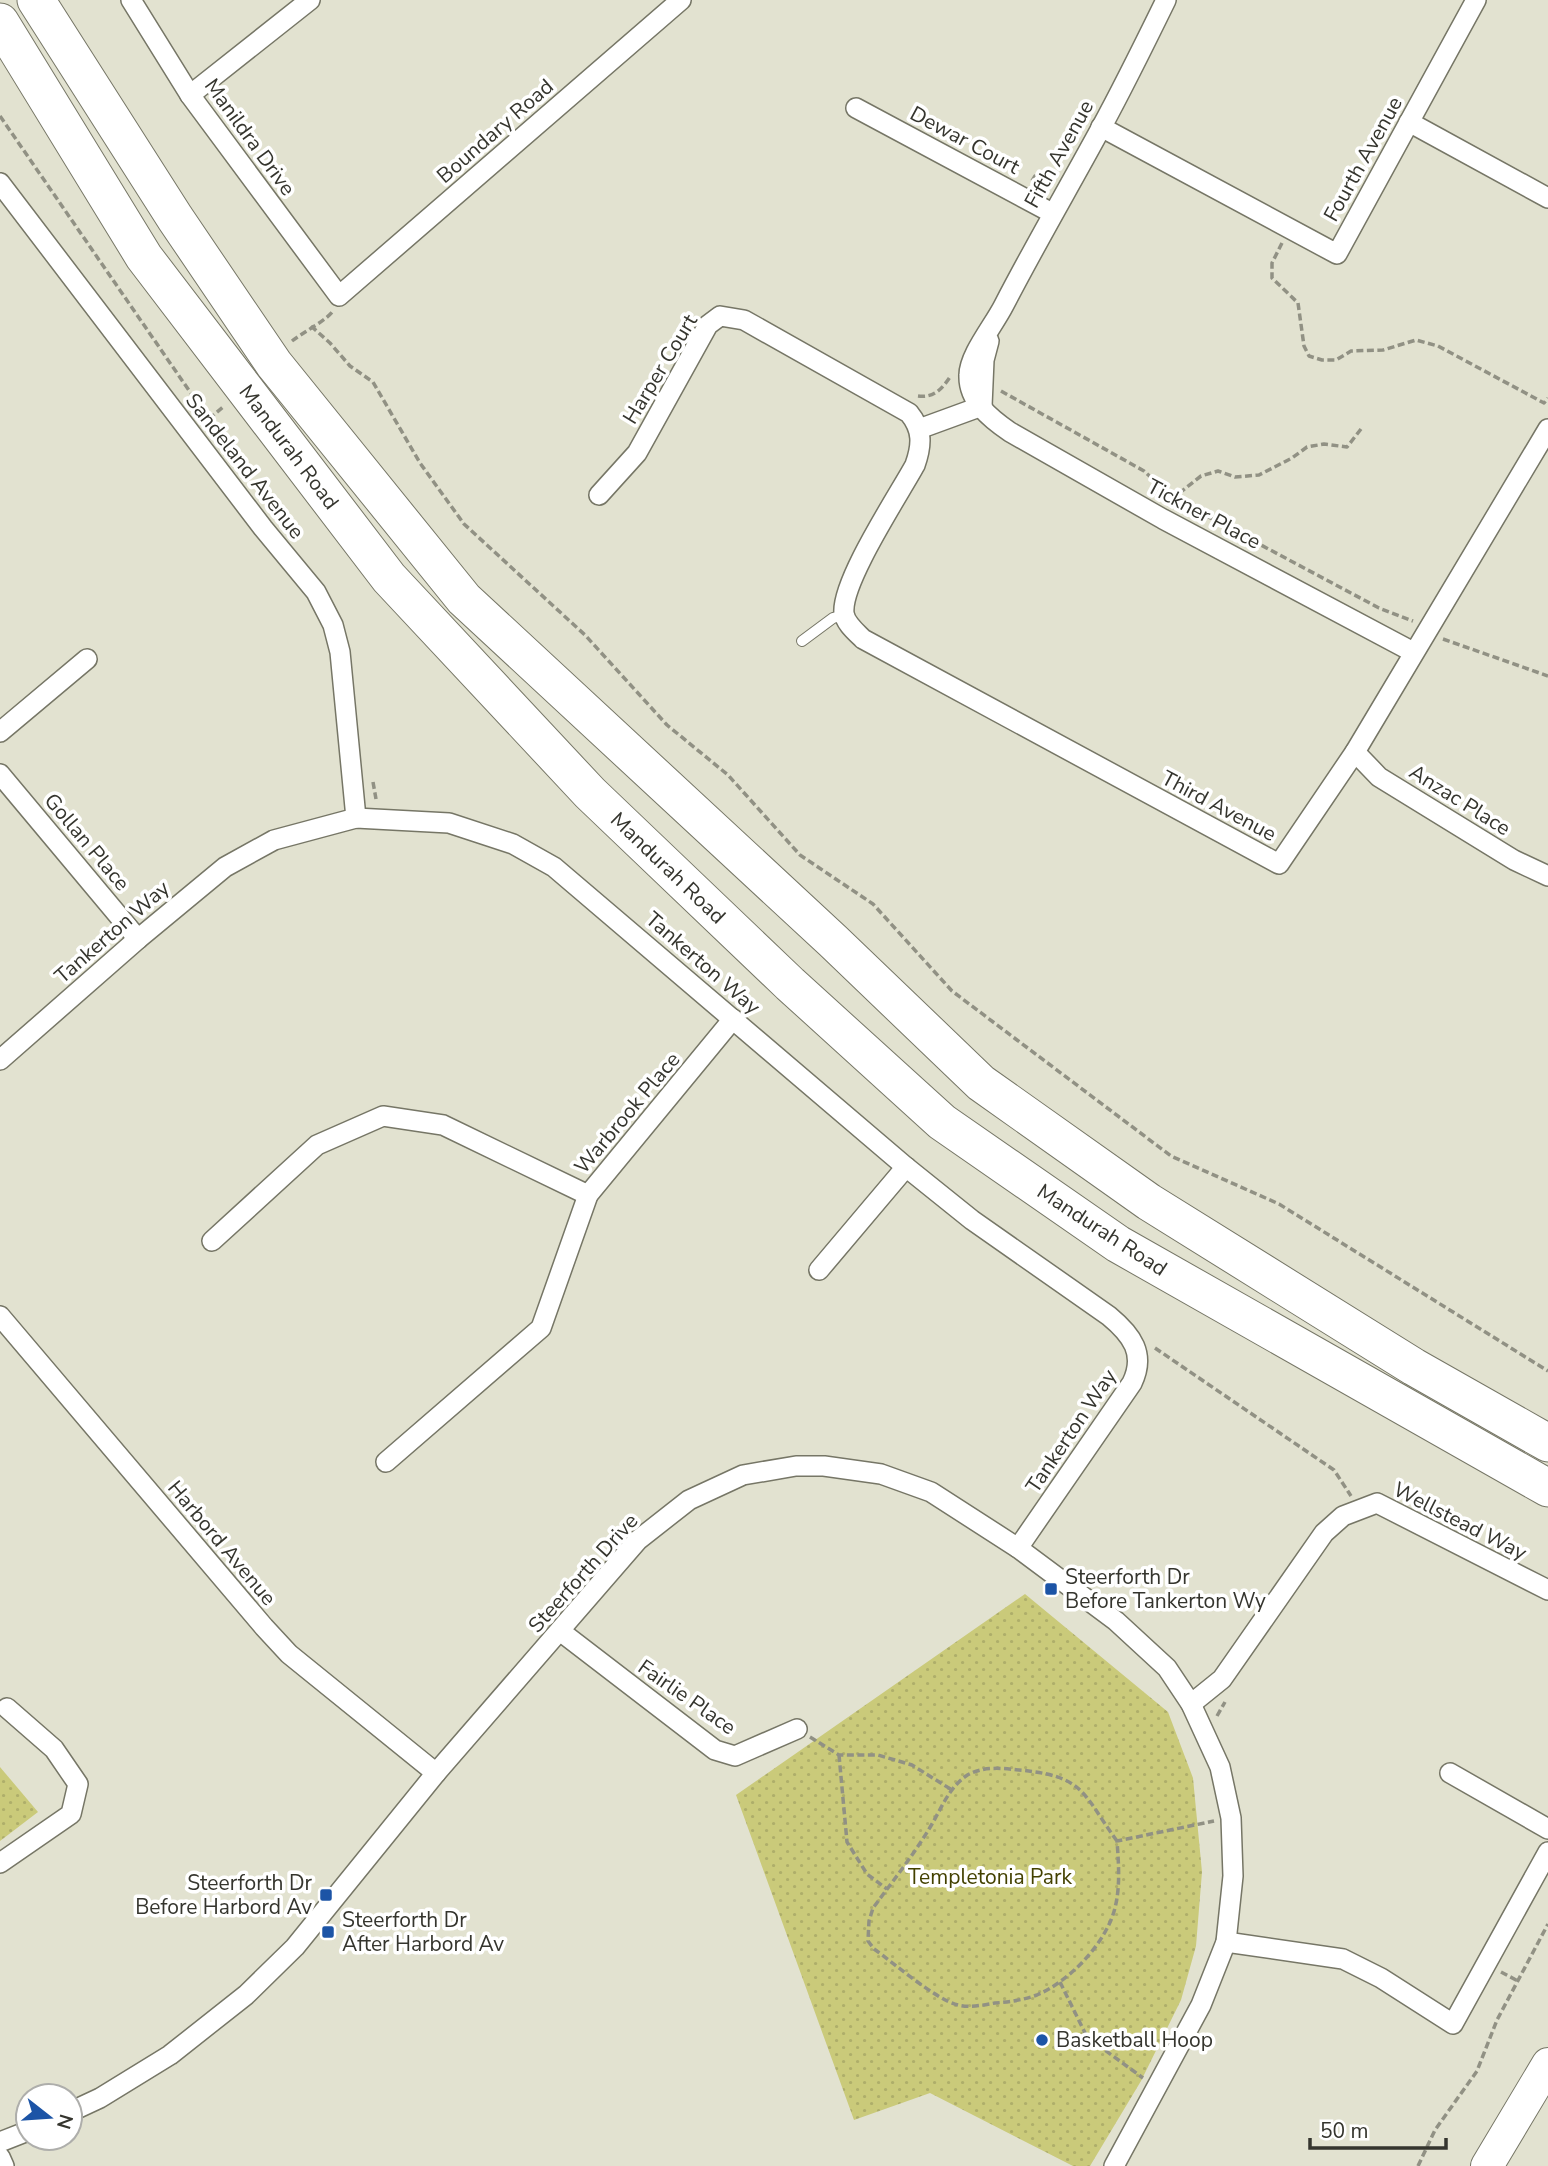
<svg xmlns="http://www.w3.org/2000/svg" width="1548" height="2166" font-family="'Nunito Sans',sans-serif">
	<defs>
		<pattern id="park-dots" width="8" height="8" patternUnits="userSpaceOnUse" patternTransform="scale(1.75)"><rect width="8" height="8" fill="#caca7a"/><path d="M2 2h.1M6 6h.1" fill="none" stroke="#aeae6a" stroke-width="1.8" stroke-linecap="round"/></pattern>
	</defs>
	<rect width="100%" height="100%" fill="#e2e2d0"/>
	<!-- park -->
	<g fill="url(#park-dots)">
		<polygon points="1025,1594 1168,1712 1193,1778 1202,1872 1196,1946 1181,2000 1141,2081 1090,2166 1073,2166 930,2093 854,2120 736,1795"/>
		<polygon points="0,1767 38,1812 0,1841"/>
	</g>
	<g fill="none" stroke-linecap="round" stroke-linejoin="round">
		<!-- lane casing -->
		<g stroke="#767666" stroke-width="12">
			<polyline id="lane" points="802,641 833,618 844,615"/>
		</g>
		<!-- street casing -->
		<g stroke="#767666" stroke-width="22">
			<g id="street">
				<polyline points="131,0 190,95 339,296 681,0"/>
				<path d="M1166 0C1145 43 1124 86 1101 128 1069 187 1035 245 1004 305 994 325 969 355 969 375 968 401 991 419 1010 432L1163 519 1413 652"/>
				<polyline points="190,95 310,0"/>
				<polyline points="856,108 1052,213"/>
				<polyline points="1409,122 1548,198"/>
				<polyline points="1101,127 1337,254 1476,0"/>
				<polyline points="0,183 263,528 316,592 333,625 340,652 356,818"/>
				<polyline points="982,406 984,360 989,341"/>
				<polyline points="919,429 982,406"/>
				<path d="M599 495 637 453 708 325 720 316 744 320 909 413C923 430 922 445 915 465 898 496 841 582 844 613 845 623 856 632 863 639L1279 864 1355 752 1548 429"/>
				<polyline points="0,732 87,659"/>
				<polyline points="1355,752 1379,777 1514,860 1548,876"/>
				<polyline points="0,774 138,939"/>
				<path d="M0 1060 138 939 225 867 274 840 356 818 449 823 513 844 554 867 906 1167 972 1220 1109 1316C1132 1335 1146 1354 1132 1383L1018 1548"/>
				<polyline points="212,1241 317,1145 383,1116 443,1125 588,1195"/>
				<polyline points="819,1270 906,1167"/>
				<polyline points="0,1316 264,1627 289,1654 436,1773"/>
				<polyline points="386,1462 541,1328 588,1195 733,1019"/>
				<polyline points="560,1631 715,1750 735,1756 797,1729"/>
				<polyline points="1191,1704 1222,1679 1324,1533 1343,1516 1377,1503 1548,1590"/>
				<polyline points="1450,1773 1548,1829"/>
				<polyline points="0,1863 71,1814 78,1784 54,1749 7,1708"/>
				<polyline points="1226,1942 1343,1959 1381,1978 1453,2024 1548,1852"/>
				<polyline points="70,2112 100,2098 170,2055 246,1995 295,1947 436,1773 638,1540 689,1500 743,1475 796,1466 824,1466 881,1474 931,1492 1018,1548 1116,1621 1167,1668 1191,1704 1220,1767 1231,1818 1233,1876 1226,1942 1201,2005 1114,2166"/>
				<polyline points="0,2142 28,2131"/>
				<polyline points="0,2157 4,2166"/>
			</g>
		</g>
		<!-- primary casing -->
		<g stroke="#767666" stroke-width="34">
			<polyline id="primary" points="1487,2166 1548,2064"/>
		</g>
		<!-- highway casing -->
		<g stroke="#767666" stroke-width="39">
			<g id="highway">
				<polyline points="36,0 175,218 274,364 464,599 833,941 981,1083 1149,1202 1414,1367 1548,1443"/>
				<polyline points="0,22 144,257 389,578 590,793 790,984 942,1122 1118,1244 1548,1488"/>
			</g>
		</g>
		<!-- path -->
		<g stroke="#919184" stroke-width="3.5" stroke-dasharray="7 3.5" stroke-linecap="butt">
			<polyline points="0,116 241,466"/>
			<polyline points="1032,181 1035,176 1044,179 1053,178"/>
			<polyline points="1282,243 1272,263 1272,278 1298,303 1304,346 1309,356 1322,360 1336,360 1351,351 1383,350 1416,340 1438,346 1544,403 1548,398"/>
			<polyline points="311,326 330,343 350,366 373,382 420,463 464,524 585,635 667,725 728,775 800,855 873,904 952,991 1171,1156 1279,1204 1548,1371"/>
			<path d="M292 341C302 333 327 320 333 311"/>
			<polyline points="1001,391 1144,471 1172,497"/>
			<path d="M918 396C934 398 942 389 950 377"/>
			<polyline points="209,419 223,407"/>
			<polyline points="1361,429 1347,447 1324,444 1307,447 1292,458 1259,475 1235,477 1218,471 1201,476 1173,498 1379,608 1413,621"/>
			<polyline points="1443,639 1548,676"/>
			<polyline points="373,782 376,799"/>
			<polyline points="1155,1348 1334,1470 1351,1496"/>
			<polyline points="1217,1716 1225,1702"/>
			<polyline points="810,1737 839,1755 878,1755 912,1765 952,1790"/>
			<polyline points="839,1755 847,1842 867,1874 887,1889"/>
			<path d="M1117 1841C1082 1793 1085 1776 1019 1770 1002 1768 981 1766 966 1776 949 1788 942 1807 932 1824 915 1853 893 1881 873 1908L869 1921 868 1941 874 1949C894 1963 936 2000 958 2005 970 2008 983 2005 995 2003 1009 2002 1023 2000 1037 1995 1067 1982 1098 1951 1111 1920 1121 1896 1119 1868 1117 1841L1214 1821"/>
			<polyline points="1501,1972 1518,1981"/>
			<polyline points="1060,1982 1087,2037 1143,2078"/>
			<polyline points="1418,2166 1435,2130 1477,2071 1497,2020 1548,1924"/>
		</g>
		<!-- lane -->
		<use href="#lane" stroke="#fff" stroke-width="10"/>
		<!-- street -->
		<use href="#street" stroke="#fff" stroke-width="19"/>
		<!-- primary -->
		<use href="#primary" stroke="#fff" stroke-width="32"/>
		<!-- highway -->
		<use href="#highway" stroke="#fff" stroke-width="37"/>
	</g>
	<!-- markers -->
	<g fill="#1c54a6" stroke="#fff" stroke-width="2.5">
		<rect x="1044" y="1582" width="14" height="14" rx="3.5"/>
		<rect x="319" y="1888" width="14" height="14" rx="3.5"/>
		<rect x="321" y="1925" width="14" height="14" rx="3.5"/>
		<circle cx="1042" cy="2040" r="7"/>
	</g>
	<g text-anchor="middle" dominant-baseline="central" stroke-width="7" stroke-linejoin="round" paint-order="stroke">
		<!-- street labels -->
		<g font-size="21" fill="#35352e" stroke="#fff">
			<text transform="translate(495 131) rotate(-41)">Boundary Road</text>
			<text transform="translate(250 137) rotate(54)">Manildra Drive</text>
			<text transform="translate(965 140) rotate(28)">Dewar Court</text>
			<text transform="translate(1059 154) rotate(-61)">Fifth Avenue</text>
			<text transform="translate(1363 159) rotate(-61)">Fourth Avenue</text>
			<text transform="translate(660 369) rotate(-59)">Harper Court</text>
			<text transform="translate(289 447) rotate(53)">Mandurah Road</text>
			<text transform="translate(245 466) rotate(52)">Sandeland Avenue</text>
			<text transform="translate(1204 514) rotate(28)">Tickner Place</text>
			<text transform="translate(1460 800) rotate(32)">Anzac Place</text>
			<text transform="translate(1219 806) rotate(28)">Third Avenue</text>
			<text transform="translate(87 842) rotate(50)">Gollan Place</text>
			<text transform="translate(668 868) rotate(44)">Mandurah Road</text>
			<text transform="translate(112 932) rotate(-41)">Tankerton Way</text>
			<text transform="translate(703 963) rotate(41)">Tankerton Way</text>
			<text transform="translate(627 1113) rotate(-50)">Warbrook Place</text>
			<text transform="translate(1102 1230) rotate(33)">Mandurah Road</text>
			<text transform="translate(1071 1431) rotate(-56)">Tankerton Way</text>
			<text transform="translate(1460 1521) rotate(27)">Wellstead Way</text>
			<text transform="translate(222 1543) rotate(50)">Harbord Avenue</text>
			<text transform="translate(583 1573) rotate(-48)">Steerforth Drive</text>
			<text transform="translate(687 1697) rotate(35)">Fairlie Place</text>
		</g>
		<!-- poi labels -->
		<g font-size="21" fill="#35352e" stroke="#fff" text-anchor="start">
			<text x="1065" y="1577">Steerforth Dr<tspan x="1065" dy="24">Before Tankerton Wy</tspan></text>
			<text x="312" y="1883" text-anchor="end">Steerforth Dr<tspan x="312" dy="24">Before Harbord Av</tspan></text>
			<text x="342" y="1920">Steerforth Dr<tspan x="342" dy="24">After Harbord Av</tspan></text>
			<text x="1056" y="2040">Basketball Hoop</text>
		</g>
		<!-- park labels -->
		<g font-size="21" fill="#434100" stroke="#fff">
			<text x="990" y="1877">Templetonia Park</text>
		</g>
	</g>
	<!-- north arrow -->
	<g transform="translate(49 2117) rotate(107)"><circle r="33" fill="#ffffff" stroke="#aeaeab" stroke-width="2"/>
	<path d="M0-5L12 26L0 18L-12 26Z" fill="#1c54a6"/>
	<text y="-10" font-size="19" font-weight="bold" text-anchor="middle" fill="#35352e">N</text>
	</g>
	<!-- scale -->
	<path d="M1310 2138v10h136v-10" fill="none" stroke="#35352e" stroke-width="3.5"/>
	<text x="1320" y="2138" font-size="21" fill="#35352e" stroke="#ffffff" stroke-width="5" paint-order="stroke">50 m</text>
</svg>
